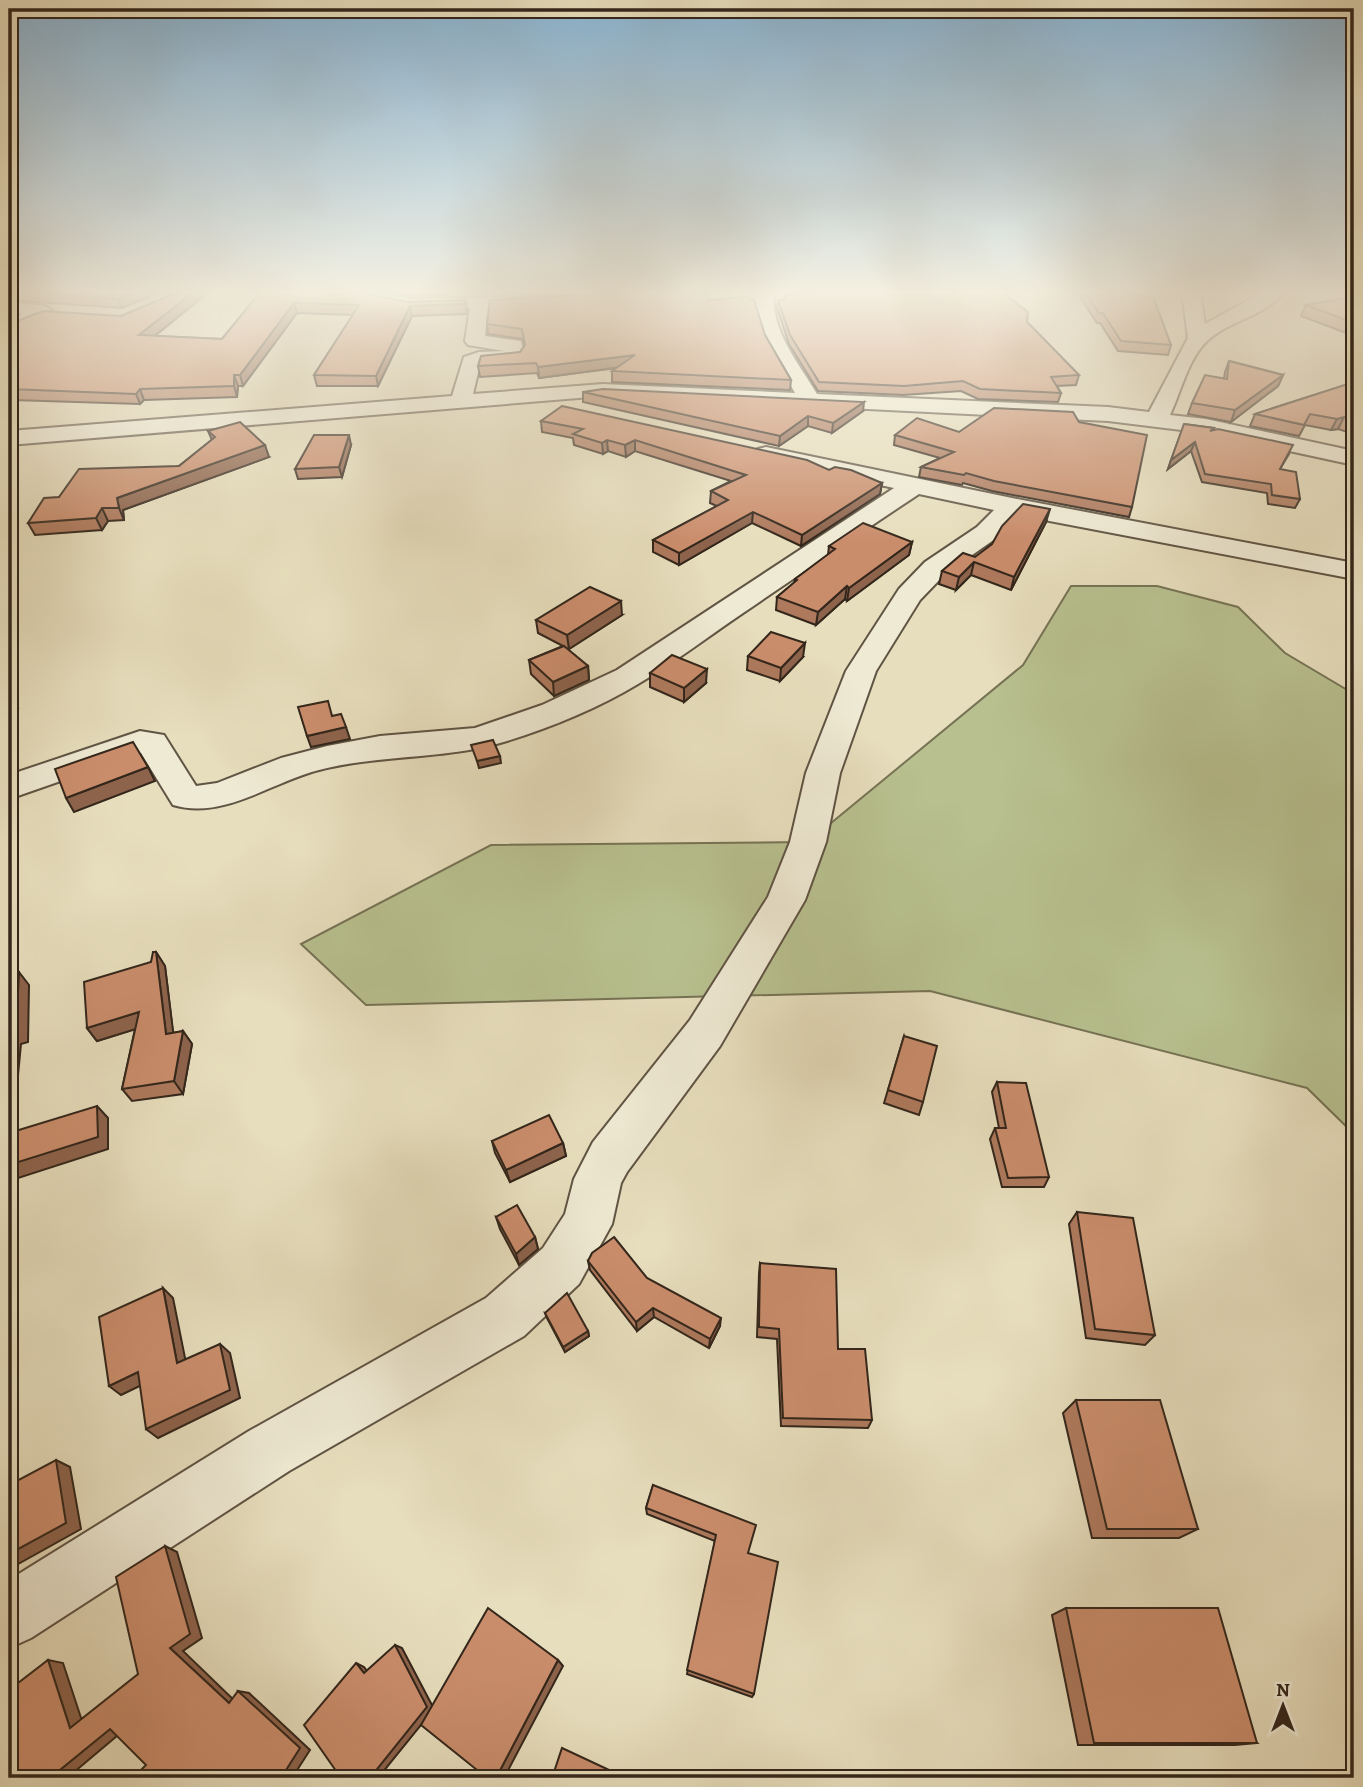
<svg xmlns="http://www.w3.org/2000/svg" width="1363" height="1787" font-family="Alegreya,serif">
	<rect width="100%" height="100%" fill="#e7debd"/>
	<filter id="stains"><feTurbulence type="fractalNoise" baseFrequency=".00286" numOctaves="4"/><feColorMatrix values="0 0 0 0 .2 0 0 0 0 .09 0 0 0 0 .02 0 0 0 .5 -.17"/></filter>
	<radialGradient id="worn" r=".72"><stop offset=".6" stop-color="#630" stop-opacity="0"/><stop offset="1" stop-color="#630" stop-opacity=".3"/></radialGradient>
	<!-- green -->
	<polygon fill="#b8c08f" stroke="#767355" stroke-width="2" points="1071,586 1157,586 1238,607 1285,653 1354,694 1354,1134 1307,1088 930,991 366,1005 301,944 491,845 808,842 1023,665"/>
	<g fill="none" stroke-linecap="round" stroke-linejoin="round">
		<!-- minor casing -->
		<g stroke="#605444" stroke-width="4">
			<g id="minor">
				<path d="M298 291H373L410 299 548 296 551 300 542 305 488 307 485 336 521 341 524 356 521 360 480 364 473 394 603 384 795 393C777 361 751 329 756 291H774C770 330 798 362 817 394L1108 407 1149 412 1188 338 1182 291H1200L1205 324 1265 291H1285C1265 317 1229 320 1207 341 1188 359 1181 392 1170 415L1206 419 1354 451V465L1206 433 1108 421 603 396 9 445V431L452 396 464 357 479 352 504 351 468 345 465 341 470 308 410 309 349 297 307 296Z"/>
				<polygon points="9,302 45,306 54,312 52,316 9,333 9,320 23,314 9,312"/>
				<path d="M766 447 1012 498 1354 563V579L1018 515 995 539 945 574 920 600 876 671 840 773 826 842 805 900 720 1046 627 1172 621 1183 612 1224 579 1284 524 1336 289 1471 31 1638 9 1648V1580L249 1431 486 1298 543 1248 565 1214 574 1179 593 1142 690 1020 768 897 790 842 806 773 846 671 899 589 925 562 977 527 994 510 919 494C860 533 802 573 743 613 709 636 674 663 638 684 598 708 552 727 507 741 446 760 381 754 319 770 271 782 224 820 173 805L141 753 9 799V775L140 731 164 735 196 786 217 783 281 758 327 746 380 736 475 728 542 705 617 670 894 488 758 459 754 454 758 449Z"/>
			</g>
		</g>
		<!-- minor -->
		<use href="#minor" fill="#efead4" fill-rule="evenodd"/>
	</g>
	<!-- wall -->
	<g fill="#ae795d" stroke="#33261b" stroke-width="2">
		<polygon points="9,291 163,291 122,308 9,300"/>
		<polygon points="181,291 210,291 155,336 222,339 261,291 408,302 466,300 467,310 466,314 412,316 378,386 317,386 314,375 353,315 297,313 243,386 238,386 237,397 144,400 140,404 12,400 9,402 9,324 121,316"/>
		<polygon points="387,291 534,291 410,296"/>
		<polygon points="1076,291 1120,291 1171,345 1168,355 1118,351 1100,323 1097,323"/>
		<polygon points="784,295 1027,322 1079,375 1076,385 1057,386 1061,393 1058,402 978,399 961,391 903,395 818,391 789,344 777,308 778,300 784,299"/>
		<polygon points="1354,297 1354,336 1301,316 1306,305"/>
		<polygon points="709,300 765,335 791,380 790,390 612,382 612,371 617,368 539,378 537,373 480,377 478,366 520,352 525,346 523,339 488,334 487,324"/>
		<polygon points="1229,361 1283,375 1278,386 1231,422 1188,414 1192,403 1224,378 1225,372"/>
		<polygon points="1354,382 1354,434 1338,429 1331,430 1305,425 1299,436 1250,426 1255,414"/>
		<polygon points="583,392 863,411 832,433 808,426 779,446 583,402"/>
		<polygon points="541,421 829,470 882,483 880,494 801,546 752,523 679,565 653,552 653,540 717,506 710,503 711,491 731,481 635,451 626,457 608,451 603,454 574,445 573,438 542,432"/>
		<polygon points="1184,424 1214,428 1213,430 1289,454 1280,469 1300,499 1295,508 1268,504 1267,493 1202,482 1191,451 1168,469"/>
		<polygon points="208,431 269,457 123,510 124,520 108,521 102,530 35,535 28,523 59,497 179,466 212,440"/>
		<polygon points="959,432 1132,507 1129,517 992,491 963,483 962,485 919,477 921,467 940,458 894,445 895,435"/>
		<polygon points="351,445 342,477 298,479 295,469"/>
		<polygon points="1046,522 1011,590 971,575 956,590 939,584 942,571 975,557"/>
		<polygon points="912,542 909,555 847,601 845,599 816,625 776,610 777,597 794,583 795,579 828,555 829,546"/>
		<polygon points="622,615 569,649 566,648 588,666 589,680 554,696 531,674 529,660 563,646 538,633 536,620"/>
		<polygon points="748,656 803,657 780,681 747,670"/>
		<polygon points="650,673 706,683 684,702 650,687"/>
		<polygon points="156,952 165,966 173,1033 183,1031 192,1044 183,1094 132,1101 122,1089 135,1029 97,1041 87,1028 151,962"/>
		<polygon points="904,1036 923,1102 919,1115 884,1103"/>
		<polygon points="997,1082 1049,1177 1044,1187 1002,1187 990,1139 995,1128 999,1128 992,1092"/>
		<polygon points="492,1141 563,1143 566,1156 510,1182 495,1153"/>
		<polygon points="1077,1212 1155,1335 1145,1345 1086,1338 1069,1224"/>
		<polygon points="496,1217 535,1237 538,1249 519,1265 500,1229"/>
		<polygon points="588,1261 720,1326 709,1348 654,1317 637,1331 590,1270"/>
		<polygon points="760,1263 838,1349 872,1420 868,1428 781,1426 777,1339 757,1337 759,1274"/>
		<polygon points="545,1313 588,1331 589,1336 565,1352 547,1318"/>
		<polygon points="1076,1400 1198,1529 1179,1538 1092,1538 1063,1413"/>
		<polygon points="653,1485 748,1553 754,1694 752,1697 687,1674 715,1541 647,1514 646,1508"/>
		<polygon points="1066,1608 1257,1743 1235,1745 1078,1745 1052,1615"/>
	</g>
	<!-- shaded-wall -->
	<g fill="#8d634c" stroke="#33261b" stroke-width="2">
		<polygon points="136,291 163,291 122,308 118,299"/>
		<polygon points="195,291 210,291 143,345 139,335"/>
		<polygon points="294,303 297,313 243,386 240,375"/>
		<polygon points="9,305 13,315 9,318"/>
		<polygon points="410,306 412,316 378,386 376,376"/>
		<polygon points="635,355 636,365 539,378 538,367"/>
		<polygon points="234,375 238,386 237,397 234,386"/>
		<polygon points="1283,375 1278,386 1231,422 1235,410"/>
		<polygon points="140,389 144,400 140,404 136,394"/>
		<polygon points="864,402 863,411 832,433 833,423"/>
		<polygon points="808,416 808,426 779,446 780,436"/>
		<polygon points="1344,417 1338,429 1331,430 1337,419"/>
		<polygon points="349,435 351,445 342,477 339,467"/>
		<polygon points="607,440 608,451 603,454 602,443"/>
		<polygon points="635,440 635,451 626,457 625,445"/>
		<polygon points="1195,442 1191,451 1168,469 1171,460"/>
		<polygon points="265,445 269,457 123,510 124,520 119,508 117,498"/>
		<polygon points="882,483 880,494 801,546 802,535"/>
		<polygon points="102,508 108,521 102,530 96,518"/>
		<polygon points="1050,509 1046,522 1011,590 1014,577"/>
		<polygon points="753,512 752,523 679,565 679,553"/>
		<polygon points="912,542 909,555 847,601 849,588"/>
		<polygon points="974,562 971,575 956,590 959,577"/>
		<polygon points="847,586 845,599 816,625 818,612"/>
		<polygon points="621,601 622,615 569,649 567,635"/>
		<polygon points="805,643 803,657 780,681 781,668"/>
		<polygon points="588,666 589,680 554,696 553,682"/>
		<polygon points="707,669 706,683 684,702 684,688"/>
		<polygon points="9,694 18,708 9,712"/>
		<polygon points="346,727 350,739 311,747 307,736"/>
		<polygon points="500,756 501,763 479,768 477,761"/>
		<polygon points="148,767 155,781 74,812 66,798"/>
		<polygon points="156,952 165,966 175,1047 166,1034"/>
		<polygon points="19,972 29,985 28,1042 21,1044 11,1148 9,1145 9,1040"/>
		<polygon points="139,1012 149,1025 97,1041 87,1028"/>
		<polygon points="183,1031 192,1044 183,1094 174,1081"/>
		<polygon points="97,1106 108,1118 108,1149 9,1181 9,1165"/>
		<polygon points="563,1143 566,1156 510,1182 506,1170"/>
		<polygon points="535,1237 538,1249 519,1265 516,1254"/>
		<polygon points="163,1288 173,1298 188,1373 177,1363"/>
		<polygon points="653,1308 654,1317 637,1331 636,1322"/>
		<polygon points="721,1318 720,1326 709,1348 710,1339"/>
		<polygon points="588,1331 589,1336 565,1352 563,1347"/>
		<polygon points="220,1344 230,1353 240,1398 158,1438 146,1429"/>
		<polygon points="138,1372 150,1381 121,1395 109,1386"/>
		<polygon points="56,1460 70,1467 81,1529 9,1569 9,1554"/>
		<polygon points="165,1546 177,1552 202,1638 183,1651 240,1706 229,1703 170,1648"/>
		<polygon points="395,1645 402,1648 434,1709 378,1778 370,1778"/>
		<polygon points="48,1660 63,1663 85,1730 70,1728"/>
		<polygon points="558,1660 563,1666 504,1778 496,1778"/>
		<polygon points="356,1663 364,1667 371,1676 364,1673"/>
		<polygon points="238,1691 249,1693 310,1750 292,1778 281,1778"/>
		<polygon points="110,1729 124,1730 67,1778 50,1778"/>
	</g>
	<!-- building -->
	<g fill="#ca8d6c" stroke="#33261b" stroke-width="2">
		<polygon points="24,291 136,291 118,299"/>
		<polygon points="181,291 195,291 139,335 222,339 261,291 353,291 408,302 466,300 465,304 410,306 376,376 314,375 359,305 294,303 240,375 234,375 234,386 140,389 136,394 9,389 9,324 43,311 121,316"/>
		<polygon points="641,291 705,291 709,300 748,297 754,300 765,335 791,380 612,371 635,355 538,367 536,363 478,366 481,356 520,352 525,345 522,329 487,324 490,300"/>
		<polygon points="823,291 1001,291 1028,312 1027,322 1079,375 1051,377 1061,393 980,389 963,381 904,386 819,382 790,335 778,300 785,299 784,295"/>
		<polygon points="1084,291 1120,291 1154,299 1171,345 1121,341 1103,313 1099,313"/>
		<polygon points="1354,297 1354,323 1306,305"/>
		<polygon points="1229,361 1283,375 1235,410 1192,403 1205,375 1227,379"/>
		<polygon points="1354,382 1354,420 1344,417 1337,419 1310,414 1304,425 1255,414"/>
		<polygon points="603,389 864,402 833,423 808,416 780,436 583,392"/>
		<polygon points="562,406 807,460 829,470 835,467 851,470 882,483 802,535 753,512 679,553 653,540 728,500 711,491 746,475 635,440 625,445 607,440 602,443 573,434 583,429 541,421"/>
		<polygon points="994,408 1073,412 1079,422 1147,435 1132,507 994,481 966,473 964,475 921,467 954,452 895,435 917,418 959,432"/>
		<polygon points="240,422 265,445 117,498 119,508 102,508 96,518 28,523 44,498 59,497 79,469 179,466 215,437 208,431"/>
		<polygon points="1184,424 1214,428 1210,431 1218,429 1293,445 1280,469 1296,472 1300,499 1272,495 1271,484 1205,474 1195,442 1171,460"/>
		<polygon points="314,435 349,435 339,467 295,469"/>
		<polygon points="1023,504 1050,509 1014,577 974,562 959,577 942,571 963,553 975,557 992,544 1002,526"/>
		<polygon points="863,523 912,542 849,588 847,586 818,612 777,597 797,580 795,579 835,549 829,546"/>
		<polygon points="590,587 621,601 567,635 536,620"/>
		<polygon points="771,632 805,643 781,668 748,656"/>
		<polygon points="564,646 588,666 553,682 529,660"/>
		<polygon points="672,655 707,669 684,688 650,673"/>
		<polygon points="328,701 332,716 341,714 346,727 307,736 298,707"/>
		<polygon points="493,740 500,756 477,761 471,745"/>
		<polygon points="133,742 148,767 66,798 55,769"/>
		<polygon points="153,952 156,952 166,1034 183,1031 174,1081 122,1089 139,1012 87,1028 84,982 151,962"/>
		<polygon points="19,972 16,1029 10,1031 9,1040 9,975"/>
		<polygon points="904,1036 937,1046 923,1102 888,1090"/>
		<polygon points="997,1082 1026,1083 1049,1177 1008,1178 995,1128 1006,1128"/>
		<polygon points="97,1106 98,1137 9,1165 9,1133"/>
		<polygon points="549,1115 563,1143 506,1170 492,1141"/>
		<polygon points="517,1205 535,1237 516,1254 496,1217"/>
		<polygon points="1077,1212 1133,1218 1155,1335 1095,1329"/>
		<polygon points="614,1237 647,1278 721,1318 710,1339 653,1308 636,1322 588,1261 592,1253"/>
		<polygon points="760,1263 836,1269 838,1349 865,1349 872,1420 783,1418 779,1329 759,1327"/>
		<polygon points="163,1288 177,1363 220,1344 230,1390 146,1429 138,1372 109,1386 99,1317"/>
		<polygon points="567,1293 588,1331 563,1347 545,1313"/>
		<polygon points="1076,1400 1160,1400 1198,1529 1107,1529"/>
		<polygon points="56,1460 66,1523 9,1554 9,1485"/>
		<polygon points="653,1485 756,1525 748,1553 778,1562 754,1694 687,1670 716,1535 646,1508"/>
		<polygon points="165,1546 190,1634 170,1648 229,1703 238,1691 300,1748 281,1778 133,1778 146,1765 110,1729 50,1778 9,1778 9,1690 48,1660 70,1728 138,1674 116,1577"/>
		<polygon points="488,1608 558,1660 496,1778 487,1778 421,1725"/>
		<polygon points="1066,1608 1218,1608 1257,1743 1094,1743"/>
		<polygon points="395,1645 427,1707 370,1778 341,1778 304,1725 356,1663 364,1673"/>
		<polygon points="562,1748 622,1776 621,1778 552,1778"/>
	</g>
	<!-- sky -->
	<linearGradient id="sky" x2="0" y2="1"><stop stop-color="#89b6d6"/><stop offset="0.54" stop-color="#f4f0e1"/><stop offset="1" stop-color="#f4f0e1" stop-opacity="0"/></linearGradient>
	<rect width="1363" height="541" fill="url(#sky)"/>
	<!-- margin -->
	<rect width="1363" height="1787" fill="none" stroke="#e7debd" stroke-width="35"/>
	<rect x="10" y="10" width="1342" height="1766" fill="none" stroke="#33261b" stroke-width="3.5"/>
	<rect x="18" y="18" width="1328" height="1752" fill="none" stroke="#33261b" stroke-width="2"/>
	<!-- north arrow -->
	<g transform="translate(1283 1706)" stroke="#efead4" stroke-width="5" paint-order="stroke">
	<path d="M0-5L12 26L0 18L-12 26Z" fill="#33261b"/>
	<text y="-10" font-size="19" font-weight="bold" text-anchor="middle" fill="#33261b">N</text>
	</g>
	<rect width="100%" height="100%" filter="url(#stains)"/>
	<rect width="100%" height="100%" fill="url(#worn)"/>
</svg>
